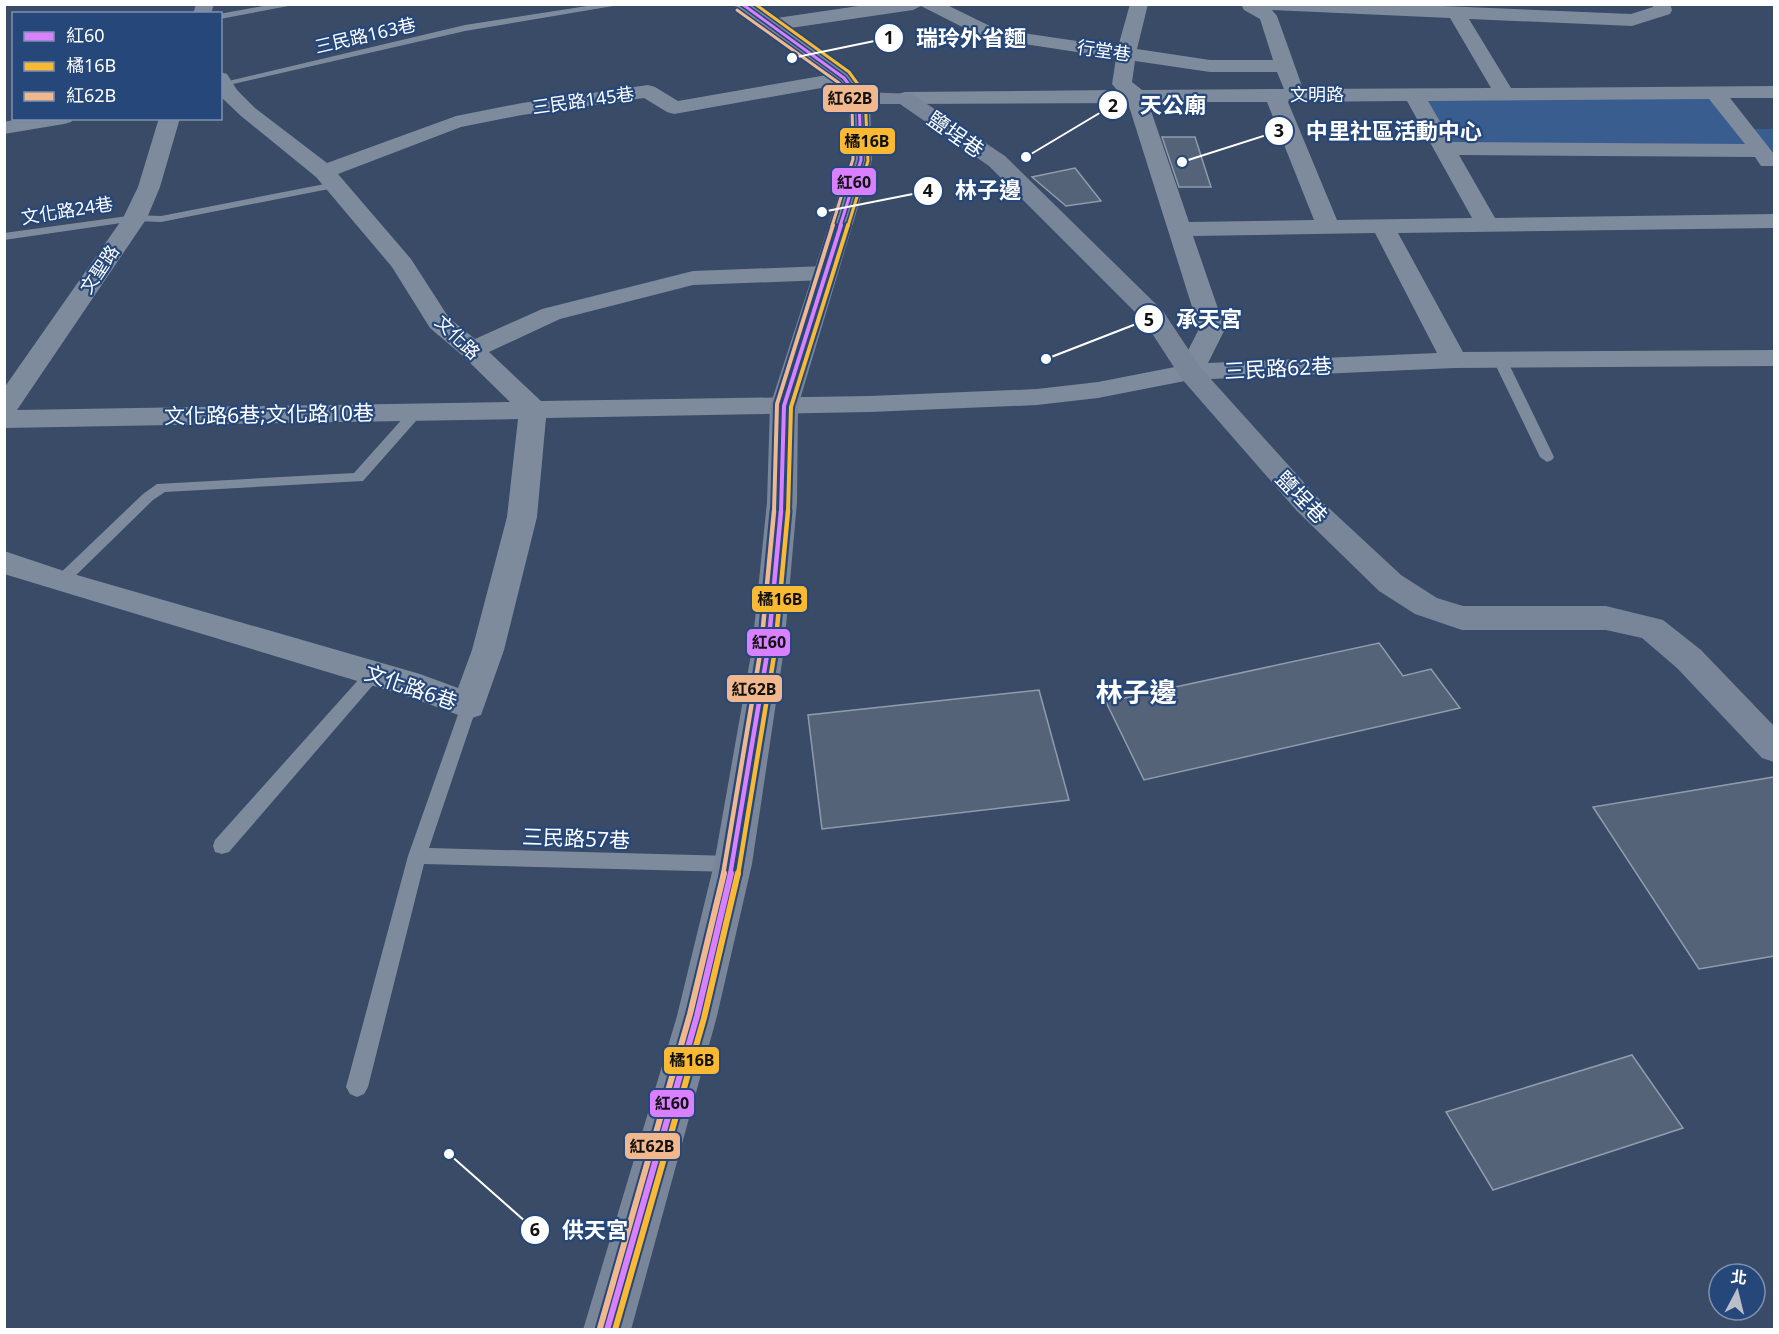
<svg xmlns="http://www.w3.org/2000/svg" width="1779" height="1334" font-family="'Noto Sans','Noto Sans TC',sans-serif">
	<rect width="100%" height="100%" fill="#394b66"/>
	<!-- green -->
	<polygon fill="#3a5d90" points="1714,92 1743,129 1774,129 1774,151 1445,148 1414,94"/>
	<!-- building -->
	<g fill="#546378" stroke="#909cac" stroke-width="1.5">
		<polygon points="1162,137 1195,137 1211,187 1179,187"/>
		<polygon points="1075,168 1101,201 1066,206 1032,177"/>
		<polygon points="1379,643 1403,676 1431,669 1460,708 1144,780 1106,702"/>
		<polygon points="1039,690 1069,800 822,829 808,715"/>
		<polygon points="1774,777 1774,956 1699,969 1593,807"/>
		<polygon points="1632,1055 1683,1128 1493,1190 1446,1112"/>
	</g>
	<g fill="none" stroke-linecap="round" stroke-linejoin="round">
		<!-- lane -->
		<g fill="#7d8b9d" fill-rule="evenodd">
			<polygon points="274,4 299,4 220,19 219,14"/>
			<polygon points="600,4 625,4 465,31 220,87 220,83 465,25"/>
			<polygon points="335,182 339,183 339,187 161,222 135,221 4,240 4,233 135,215 161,216"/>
			<polygon points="1500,356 1507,360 1554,457 1552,460 1547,462 1540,457 1493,360"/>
			<polygon points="418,406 425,410 423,413 363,481 165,492 153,500 66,585 54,585 52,581 143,494 157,484 354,473 413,407"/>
			<polygon points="374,667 380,669 382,673 380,677 229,852 222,854 215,852 213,846 215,840 368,669"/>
			<polygon points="469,699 475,701 477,706 429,848 733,856 740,858 742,864 740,870 733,872 424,864 368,1087 364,1094 357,1097 350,1094 346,1087 408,856 461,706 463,701"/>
		</g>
		<!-- street -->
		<g fill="#7d8b9d" fill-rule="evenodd">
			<polygon points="196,4 214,4 211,14 193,14"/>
			<path d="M872 4H945L996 29 1118 47 1130 4H1148L1137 49 1210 60H1273L1260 19 1244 10 1241 4H1395L1631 14 1653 7 1652 4H1670L1672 10 1670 14 1632 26 1469 19 1511 88 1774 86V98H1730L1774 154V166H1761L1755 157 1459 155 1495 218 1774 214V228L1398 233 1463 352 1774 350V366L1454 368 1190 380 1098 398 1037 405 870 412 546 418 537 517 504 650 481 715 469 719 410 697 4 574V551L70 573 420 674 458 688 472 650 507 517 518 419 4 428V388L123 218 138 187 159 118H180L160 187 147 218 17 410 510 402 463 356 430 328 392 267 316 177 241 116 221 97 220 72 227 74 237 90 255 108 327 163 456 116 522 103 648 85 655 87 678 101 844 72 851 74 854 78 851 82 844 84 674 114 667 112 644 98 522 115 461 127 338 174 411 259 449 318 475 339 542 309 693 271 825 266 834 268 837 273 834 278 825 280 693 285 560 319 489 352 541 401 870 396 1037 389 1098 382 1180 366 1199 329 1128 103 905 104 898 102 895 98 898 94 905 92 1117 90 1112 84 1116 58 984 38 921 6 913 10 770 31 763 29 761 25 763 21 770 19ZM1272 10 1450 18 1491 88 1300 89 1302 86 1277 16ZM1135 61 1210 72H1277L1284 89 1142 90 1132 82ZM1709 99 1745 144 1452 142 1428 101ZM1407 101 1472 218 1337 220 1288 102ZM1148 102H1267L1314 220 1189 222ZM1375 233 1437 353 1208 363 1225 329 1193 236Z"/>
			<polygon points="23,118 74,118 71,122 64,124 4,134 4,122"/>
		</g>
		<!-- secondary -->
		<polygon fill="#798699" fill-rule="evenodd" points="732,4 754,4 851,74 865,92 912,94 1005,156 1163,311 1200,367 1317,497 1401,575 1437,598 1463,606 1606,606 1663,620 1701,650 1774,726 1774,762 1762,758 1677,668 1642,638 1606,630 1462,630 1415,614 1379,591 1297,511 1181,378 1144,321 989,166 900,104 870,104 872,160 798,406 797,502 784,649 752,864 717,1016 631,1330 583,1330 677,1016 714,864 752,649 767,502 770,406 850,160 849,98 837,82"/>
		<!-- bus-1-far3 casing -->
		<g stroke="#264779" stroke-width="6">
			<polyline id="bus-1-far3" points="742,4 844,78 859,98 861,160 840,226"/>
		</g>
		<!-- bus-1-far2 casing -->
		<g stroke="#264779" stroke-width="8">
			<polyline id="bus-1-far2" points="781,512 784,406 841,225"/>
		</g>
		<!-- bus-1-far1 casing -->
		<g stroke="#264779" stroke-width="9">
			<polyline id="bus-1-far1" points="730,875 768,649 781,511"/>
		</g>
		<!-- bus-1 casing -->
		<g stroke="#264779" stroke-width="10">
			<polyline id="bus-1" points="607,1330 697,1016 731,873"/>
		</g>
		<!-- bus-2-far3 casing -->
		<g stroke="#264779" stroke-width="6">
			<polyline id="bus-2-far3" points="755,4 849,72 865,94 868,161 848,226"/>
		</g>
		<!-- bus-2-far2 casing -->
		<g stroke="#264779" stroke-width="8">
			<polyline id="bus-2-far2" points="788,512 791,407 848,225"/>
		</g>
		<!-- bus-2-far1 casing -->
		<g stroke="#264779" stroke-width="9">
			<polyline id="bus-2-far1" points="738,875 775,650 788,511"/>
		</g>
		<!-- bus-2 casing -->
		<g stroke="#264779" stroke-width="10">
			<polyline id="bus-2" points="615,1330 704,1018 738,873"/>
		</g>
		<!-- bus-3-far3 casing -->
		<g stroke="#264779" stroke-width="6">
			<polyline id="bus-3-far3" points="737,10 839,83 852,101 853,159 832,226"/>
		</g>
		<!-- bus-3-far2 casing -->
		<g stroke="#264779" stroke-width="8">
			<polyline id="bus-3-far2" points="774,512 777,404 833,225"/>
		</g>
		<!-- bus-3-far1 casing -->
		<g stroke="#264779" stroke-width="9">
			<polyline id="bus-3-far1" points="723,875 761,648 774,511"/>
		</g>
		<!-- bus-3 casing -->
		<g stroke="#264779" stroke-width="10">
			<polyline id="bus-3" points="600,1328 690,1014 724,873"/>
		</g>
		<!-- bus-1-far3 -->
		<use href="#bus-1-far3" stroke="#d880ff" stroke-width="3"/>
		<!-- bus-1-far2 -->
		<use href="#bus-1-far2" stroke="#d880ff" stroke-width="4"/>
		<!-- bus-1-far1 -->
		<use href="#bus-1-far1" stroke="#d880ff" stroke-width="4.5"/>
		<!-- bus-1 -->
		<use href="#bus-1" stroke="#d880ff" stroke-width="6"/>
		<!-- bus-2-far3 -->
		<use href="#bus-2-far3" stroke="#fab933" stroke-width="3"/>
		<!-- bus-2-far2 -->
		<use href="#bus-2-far2" stroke="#fab933" stroke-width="4"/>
		<!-- bus-2-far1 -->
		<use href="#bus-2-far1" stroke="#fab933" stroke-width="4.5"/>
		<!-- bus-2 -->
		<use href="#bus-2" stroke="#fab933" stroke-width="6"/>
		<!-- bus-3-far3 -->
		<use href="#bus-3-far3" stroke="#f1b78d" stroke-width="3"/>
		<!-- bus-3-far2 -->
		<use href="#bus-3-far2" stroke="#f1b78d" stroke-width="4"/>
		<!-- bus-3-far1 -->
		<use href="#bus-3-far1" stroke="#f1b78d" stroke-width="4.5"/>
		<!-- bus-3 -->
		<use href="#bus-3" stroke="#f1b78d" stroke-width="6"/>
	</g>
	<g text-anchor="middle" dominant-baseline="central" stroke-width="4.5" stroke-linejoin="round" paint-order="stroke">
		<!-- far-street labels -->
		<g font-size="18" fill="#fff" stroke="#264779">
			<text transform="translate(365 35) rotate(-13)">三民路163巷</text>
			<text transform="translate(1104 50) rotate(8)">行堂巷</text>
			<text x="1317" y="94">文明路</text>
			<text transform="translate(583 100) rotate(-8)">三民路145巷</text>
			<text transform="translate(67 210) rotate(-9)">文化路24巷</text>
			<text transform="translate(99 269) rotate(-56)">文聖路</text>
			<text transform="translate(458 337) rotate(44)">文化路</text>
		</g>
		<!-- street labels -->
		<g font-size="21" fill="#fff" stroke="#264779">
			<text transform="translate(956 134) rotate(35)">鹽埕巷</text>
			<text transform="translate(1278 368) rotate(-3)">三民路62巷</text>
			<text transform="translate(269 414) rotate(-1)">文化路6巷;文化路10巷</text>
			<text transform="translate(1302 497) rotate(46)">鹽埕巷</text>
			<text transform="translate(411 687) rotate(19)">文化路6巷</text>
			<text transform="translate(576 838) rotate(2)">三民路57巷</text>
		</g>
		<!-- district labels -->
		<g font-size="27" font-weight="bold" fill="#fff" stroke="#264779">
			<text x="1136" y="691">林子邊</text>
		</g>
	</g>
	<!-- callouts -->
	<path fill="none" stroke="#fff" stroke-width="2" d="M792 58L889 38M1026 157L1113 105M1182 162L1279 131M822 212L928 191M1046 359L1149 319M449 1154L535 1230"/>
	<g fill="#fff" stroke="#264779" stroke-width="2">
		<circle cx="792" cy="58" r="6"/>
		<circle cx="1026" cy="157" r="6"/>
		<circle cx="1182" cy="162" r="6"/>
		<circle cx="822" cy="212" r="6"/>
		<circle cx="1046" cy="359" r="6"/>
		<circle cx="449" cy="1154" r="6"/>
		<circle cx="889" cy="38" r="15"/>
		<circle cx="1113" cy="105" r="15"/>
		<circle cx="1279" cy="131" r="15"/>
		<circle cx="928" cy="191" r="15"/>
		<circle cx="1149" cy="319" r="15"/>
		<circle cx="535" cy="1230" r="15"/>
	</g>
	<g font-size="18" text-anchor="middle" font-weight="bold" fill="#111">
		<text x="889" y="44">1</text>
		<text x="1113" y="112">2</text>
		<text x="1279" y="137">3</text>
		<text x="928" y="197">4</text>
		<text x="1149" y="326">5</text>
		<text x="535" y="1236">6</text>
	</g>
	<g font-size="22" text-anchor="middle" font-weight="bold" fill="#fff" stroke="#264779" stroke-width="4.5" stroke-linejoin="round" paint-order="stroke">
		<text x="971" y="46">瑞玲外省麵</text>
		<text x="1173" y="113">天公廟</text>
		<text x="1394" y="139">中里社區活動中心</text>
		<text x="988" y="198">林子邊</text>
		<text x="1209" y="327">承天宮</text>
		<text x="595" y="1238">供天宮</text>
	</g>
	<g stroke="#264779" stroke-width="2">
		<rect x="822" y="84" width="57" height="29" rx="6" fill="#f1b78d"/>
		<rect x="839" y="127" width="57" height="28" rx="6" fill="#fab933"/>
		<rect x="831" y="167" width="46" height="29" rx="6" fill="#d880ff"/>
		<rect x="751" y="585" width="57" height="28" rx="6" fill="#fab933"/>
		<rect x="746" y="628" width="45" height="29" rx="6" fill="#d880ff"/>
		<rect x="726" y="674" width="57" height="29" rx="6" fill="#f1b78d"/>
		<rect x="663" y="1046" width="57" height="29" rx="6" fill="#fab933"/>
		<rect x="649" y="1089" width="46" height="29" rx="6" fill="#d880ff"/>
		<rect x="624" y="1132" width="57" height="28" rx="6" fill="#f1b78d"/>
	</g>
	<g font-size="16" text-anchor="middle" font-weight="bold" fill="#111">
		<text x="850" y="104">紅62B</text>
		<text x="867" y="147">橘16B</text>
		<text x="854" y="188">紅60</text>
		<text x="780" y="605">橘16B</text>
		<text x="769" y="648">紅60</text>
		<text x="754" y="695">紅62B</text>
		<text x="692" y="1066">橘16B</text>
		<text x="672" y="1109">紅60</text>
		<text x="652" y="1152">紅62B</text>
	</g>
	<!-- border -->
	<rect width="1779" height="1334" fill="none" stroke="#ffffff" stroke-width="12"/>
	<!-- legend -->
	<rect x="12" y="12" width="210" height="108" fill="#264779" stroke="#7d91af" stroke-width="1.5"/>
	<rect x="24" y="32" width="30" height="9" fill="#d880ff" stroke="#7d91af" stroke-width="1.5"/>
	<text x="66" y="42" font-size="18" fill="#ffffff">紅60</text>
	<rect x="24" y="62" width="30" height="9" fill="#fab933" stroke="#7d91af" stroke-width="1.5"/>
	<text x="66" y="72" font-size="18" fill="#ffffff">橘16B</text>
	<rect x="24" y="92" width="30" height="9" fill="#f1b78d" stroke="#7d91af" stroke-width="1.5"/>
	<text x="66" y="102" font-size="18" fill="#ffffff">紅62B</text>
	<!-- north arrow -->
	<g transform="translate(1737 1292) rotate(7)"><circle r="28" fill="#264779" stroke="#7d91af" stroke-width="1.5"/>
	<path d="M0-4.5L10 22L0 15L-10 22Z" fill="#bac0c9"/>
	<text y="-9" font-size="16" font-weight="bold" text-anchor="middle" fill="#ffffff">北</text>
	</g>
</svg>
